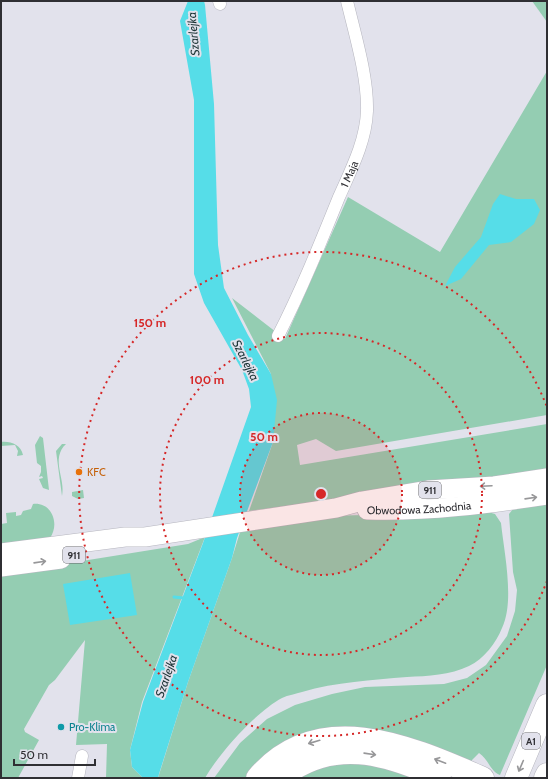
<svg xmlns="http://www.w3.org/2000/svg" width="548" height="779" font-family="Cabin,sans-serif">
	<rect width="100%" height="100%" fill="#e2e2ec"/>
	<!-- green -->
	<g fill="#94cdb2">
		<polygon points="532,1 547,1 547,22"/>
		<polygon points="547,71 547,415 336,451 316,439 297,445 300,465 547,424 547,469 398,491 249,511 273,442 271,374 232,298 285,339 348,197 440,252"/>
		<polygon points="40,436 43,438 49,490 43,488 39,479 43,478 42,476 39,477 41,472 41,466 37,463 35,445"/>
		<path d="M1 442C11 441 21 445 23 455L17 456 18 451 15 445 1 446Z"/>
		<path d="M62 444H66C50 459 66 479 62 496L56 451Z"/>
		<polygon points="83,490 84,498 78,499 72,496 72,492"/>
		<path d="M547 502V665L500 775C490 771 489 760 479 753L472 760 469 766 409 742 250 778H214L240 743 267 719 295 705 332 694 365 687 444 684 467 678 486 665 507 636 515 611 517 590 513 572 509 514 513 509Z"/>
		<path d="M33 504C52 502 60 524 50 538L1 548V524L7 523 6 513 16 512V516L21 515 23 511 31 509Z"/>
		<path d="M488 512 495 514 501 523C504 552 515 601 502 628 496 643 484 659 469 666 450 675 428 676 407 677 372 680 336 682 302 692 296 694 288 695 282 698 256 712 220 752 205 778H158L188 682 232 558 241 529 324 516Z"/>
		<polygon points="205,537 142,702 130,750 132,767 143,778 106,778 107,744 76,745 85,640 55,680 49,685 24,729 25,732 39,740 18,778 1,778 1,574 188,544"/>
		<polygon points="360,759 427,778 291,778 312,766"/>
	</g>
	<!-- water -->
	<g fill="#56dde8">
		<polygon points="188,1 204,1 205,5 214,104 218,245 224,288 248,335 271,374 277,400 273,442 237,538 232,558 188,682 159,774 158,778 143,778 132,767 130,750 143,702 203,543 251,407 249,389 242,370 204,303 194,274 194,100 180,21"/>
		<polygon points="500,194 516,199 534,199 540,210 534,224 511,242 489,245 461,279 445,286 455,267 481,237 493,204"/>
		<polygon points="130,573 137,615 70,625 63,584"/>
	</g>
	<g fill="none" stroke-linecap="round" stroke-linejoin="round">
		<!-- stream -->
		<polyline stroke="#56dde8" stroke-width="3" points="174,597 184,598"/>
		<!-- minor casing -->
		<g stroke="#b6b6bf" stroke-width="13">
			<g id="minor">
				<polyline points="219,1 220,4"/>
				<path id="s1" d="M278 336C301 291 320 244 339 197 351 170 366 141 367 111 368 77 355 35 347 1"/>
				<polyline points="78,778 82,756"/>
			</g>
		</g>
		<!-- primary casing -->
		<g stroke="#b6b6bf" stroke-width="20">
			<g id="primary">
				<path id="s2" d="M367 510C427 512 488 504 547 495"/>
				<polyline points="1,553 125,537 145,537 336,508 362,501 428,490 494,486 547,478"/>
				<polyline points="1,567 61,559"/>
			</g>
		</g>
		<!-- motorway casing -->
		<g stroke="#b6b6bf" stroke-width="23">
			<g id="motorway">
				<path d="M257 778C319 705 411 747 483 778"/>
				<path d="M281 778C332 737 386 753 440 778"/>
				<polyline points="516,778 547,705"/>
				<polyline points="545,778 547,774"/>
			</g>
		</g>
		<!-- minor -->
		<use href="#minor" stroke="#fff" stroke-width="12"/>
		<!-- primary -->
		<use href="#primary" stroke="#fff" stroke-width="19"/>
		<!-- motorway -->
		<use href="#motorway" stroke="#fff" stroke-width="22"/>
	</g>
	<!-- one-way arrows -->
	<defs><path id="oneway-shaft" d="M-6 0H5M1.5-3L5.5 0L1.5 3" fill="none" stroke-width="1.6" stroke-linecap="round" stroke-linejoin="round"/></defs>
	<g stroke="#979799">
		<use href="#oneway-shaft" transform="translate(486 486) rotate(177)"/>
		<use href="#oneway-shaft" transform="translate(531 498) rotate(-8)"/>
		<use href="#oneway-shaft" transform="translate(40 562) rotate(-8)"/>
		<use href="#oneway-shaft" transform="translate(314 742) rotate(164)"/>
		<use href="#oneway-shaft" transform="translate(370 754) rotate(8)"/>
		<use href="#oneway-shaft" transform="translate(440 761) rotate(-159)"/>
		<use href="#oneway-shaft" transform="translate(521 766) rotate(113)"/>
	</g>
	<!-- distance rings -->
	<circle cx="321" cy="494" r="81" fill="#d62828" fill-opacity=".12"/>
	<g fill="none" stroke="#d62828" stroke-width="2" stroke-dasharray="2 4">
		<circle cx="321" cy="494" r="81"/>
		<circle cx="321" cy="494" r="161"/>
		<path d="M547 581A242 242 0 1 1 547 407"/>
	</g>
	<!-- markers -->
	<circle fill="#e8710a" stroke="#e2e2ec" stroke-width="1.5" cx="79" cy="472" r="4"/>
	<circle fill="#0f9aa8" stroke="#e2e2ec" stroke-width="1.5" cx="61" cy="727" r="4"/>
	<g text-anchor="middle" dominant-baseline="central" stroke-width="4" stroke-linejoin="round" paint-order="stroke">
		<!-- shield labels -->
		<g fill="#e2e2ec" stroke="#65656a" stroke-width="1">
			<rect x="419" y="482" width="22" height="16" rx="3"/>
			<rect x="63" y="547" width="22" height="16" rx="3"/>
			<rect x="522" y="733" width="18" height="16" rx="3"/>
		</g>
		<g font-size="10" font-weight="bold" fill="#2f2f33">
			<text x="430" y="490">911</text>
			<text x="74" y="555">911</text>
			<text x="531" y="741">A1</text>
		</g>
		<!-- street labels -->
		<g font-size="11" fill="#2f2f33" stroke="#e2e2ec">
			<text stroke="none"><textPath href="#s1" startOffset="177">1 Maja</textPath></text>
			<text stroke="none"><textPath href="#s2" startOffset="52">Obwodowa Zachodnia</textPath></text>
		</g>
		<!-- food labels -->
		<g font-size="11" fill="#c56008" stroke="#e2e2ec" text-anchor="start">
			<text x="87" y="472">KFC</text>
		</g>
		<!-- culture labels -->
		<g font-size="11" fill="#0d838f" stroke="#e2e2ec" text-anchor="start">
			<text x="69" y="727">Pro-Klima</text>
		</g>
		<!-- water labels -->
		<g font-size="12" font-style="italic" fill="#1c3335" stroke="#e2e2ec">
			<text transform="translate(193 34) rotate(-95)">Szarlejka</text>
			<text transform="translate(246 360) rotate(63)">Szarlejka</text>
			<text transform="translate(166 676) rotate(-71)">Szarlejka</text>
		</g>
	</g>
	<circle cx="321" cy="494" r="6" fill="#d62828" stroke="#e2e2ec" stroke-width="2"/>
	<g font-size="12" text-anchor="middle" font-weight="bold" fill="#d62828" stroke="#e2e2ec" stroke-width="4" stroke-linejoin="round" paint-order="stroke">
		<text x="150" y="327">150 m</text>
		<text x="207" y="384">100 m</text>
		<text x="264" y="441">50 m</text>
	</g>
	<!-- border -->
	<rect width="548" height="779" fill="none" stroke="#2f2f33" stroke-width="4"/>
	<!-- scale -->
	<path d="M14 759v6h81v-6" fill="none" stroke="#2f2f33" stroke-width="2"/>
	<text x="20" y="759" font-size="12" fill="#2f2f33" stroke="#e2e2ec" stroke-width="3" paint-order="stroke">50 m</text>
</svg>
